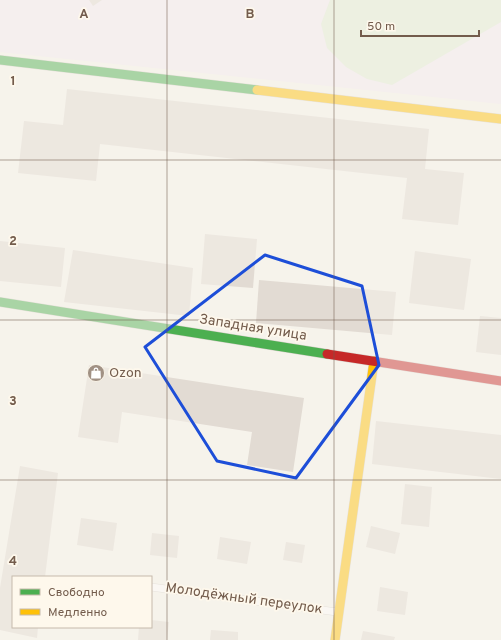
<svg xmlns="http://www.w3.org/2000/svg" width="501" height="640" font-family="Overpass,sans-serif">
	<rect width="100%" height="100%" fill="#f6f3eb"/>
	<!-- education -->
	<polygon fill="#f3eaf2" points="0,0 501,0 501,104 0,52"/>
	<!-- green -->
	<polygon fill="#e2edd6" points="330,0 501,0 501,22 392,85 367,79 346,67 327,48 321,24"/>
	<!-- building -->
	<g fill="#e2dbd3">
		<polygon points="89,0 102,0 93,6"/>
		<polygon points="67,89 429,129 425,169 464,173 458,225 402,219 407,178 100,144 96,181 18,173 24,121 63,125"/>
		<polygon points="205,234 257,239 253,288 201,284"/>
		<polygon points="0,241 65,248 61,287 0,281"/>
		<polygon points="73,250 193,268 189,316 64,302"/>
		<polygon points="415,251 471,259 464,310 409,303"/>
		<polygon points="259,280 396,292 392,335 256,323"/>
		<polygon points="480,316 501,318 501,355 476,352"/>
		<polygon points="89,365 304,398 293,472 247,465 252,432 122,412 118,443 78,437"/>
		<polygon points="376,421 501,435 501,479 372,464"/>
		<polygon points="20,466 58,473 45,577 13,577 13,627 38,627 37,638 0,630 0,588"/>
		<polygon points="405,484 432,487 429,527 401,524"/>
		<polygon points="81,518 117,523 113,551 77,545"/>
		<polygon points="371,526 400,533 395,554 366,547"/>
		<polygon points="152,533 179,536 177,558 150,555"/>
		<polygon points="220,537 251,542 247,564 217,559"/>
		<polygon points="286,542 305,545 302,563 283,560"/>
		<polygon points="380,587 408,592 405,615 377,611"/>
		<polygon points="151,620 169,622 167,640 138,640 139,627 151,627"/>
		<polygon points="211,630 238,632 238,640 210,640"/>
		<polygon points="363,631 395,637 394,640 361,640"/>
	</g>
	<g fill="none" stroke-linecap="round" stroke-linejoin="round">
		<!-- lane casing -->
		<g stroke="#d5d0c9" stroke-width="8">
			<polyline id="lane" points="151,587 337,612"/>
		</g>
		<!-- fast casing -->
		<g stroke="#d5cfc8" stroke-width="10">
			<g id="fast">
				<polyline points="0,60 257,90"/>
				<polyline points="0,302 327,354"/>
			</g>
		</g>
		<!-- slow casing -->
		<g stroke="#d5cfc8" stroke-width="10">
			<g id="slow">
				<polyline points="257,90 501,119"/>
				<polyline points="335,640 374,361"/>
			</g>
		</g>
		<!-- jam casing -->
		<g stroke="#d5cfc8" stroke-width="10">
			<polyline id="jam" points="327,354 501,381"/>
		</g>
		<!-- lane -->
		<use href="#lane" stroke="#fefdfc" stroke-width="7"/>
		<!-- fast -->
		<use href="#fast" stroke="#4caf50" stroke-width="9"/>
		<!-- slow -->
		<use href="#slow" stroke="#ffc107" stroke-width="9"/>
		<!-- jam -->
		<use href="#jam" stroke="#c62828" stroke-width="9"/>
	</g>
	<!-- marked area -->
	<path d="M0 0H501V640H0ZM265 255 362 286 379 365 296 478 217 461 145 347Z" fill="#f6f3eb" fill-opacity=".55" fill-rule="evenodd"/>
	<path fill="none" stroke="#1d4ed8" stroke-width="3" stroke-linejoin="round" d="M265 255 362 286 379 365 296 478 217 461 145 347Z"/>
	<!-- grid -->
	<path fill="none" stroke="#735c4c" stroke-width="1" stroke-opacity="0.55" d="M167 0V640M334 0V640M0 160H501M0 320H501M0 480H501"/>
	<!-- icons -->
	<defs>
		<g id="shop-disc" transform="scale(0.9)"><circle r="9.5" fill="#a19184" stroke="#fef8ec"/><path d="M-5-2.5h2.3a2.7 3.5 0 0 1 5.4 0H5L5.5 6h-11ZM-1.5-2.5h3a1.5 2.3 0 0 0-3 0Z" fill="#fff"/></g>
	</defs>
	<g fill-rule="evenodd">
		<use href="#shop-disc" x="96" y="373"/>
	</g>
	<g text-anchor="middle" dominant-baseline="central" stroke-width="3.5" stroke-linejoin="round" paint-order="stroke">
		<!-- street labels -->
		<g font-size="14" fill="#735c4c" stroke="#fef8ec">
			<text transform="translate(253 328) rotate(9)">Западная улица</text>
			<text transform="translate(244 599) rotate(8)">Молодёжный переулок</text>
		</g>
		<!-- poi labels -->
		<g font-size="14" fill="#735c4c" stroke="#fef8ec" text-anchor="start">
			<text x="109" y="373">Ozon</text>
		</g>
	</g>
	<g font-size="13" text-anchor="middle" font-weight="bold" fill="#735c4c" stroke="#fef8ec" stroke-width="3.5" stroke-linejoin="round" paint-order="stroke">
		<text x="84" y="18">A</text>
		<text x="250" y="18">B</text>
		<text x="13" y="85">1</text>
		<text x="13" y="245">2</text>
		<text x="13" y="405">3</text>
		<text x="13" y="565">4</text>
	</g>
	<!-- legend -->
	<rect x="12" y="576" width="140" height="52" fill="#fef8ec" stroke="#c6baac"/>
	<rect x="20" y="589" width="20" height="6" fill="#4caf50" stroke="#c6baac"/>
	<text x="48" y="596" font-size="12" fill="#735c4c">Свободно</text>
	<rect x="20" y="609" width="20" height="6" fill="#ffc107" stroke="#c6baac"/>
	<text x="48" y="616" font-size="12" fill="#735c4c">Медленно</text>
	<!-- scale -->
	<path d="M361 30v6h118v-6" fill="none" stroke="#735c4c" stroke-width="2"/>
	<text x="367" y="30" font-size="12" fill="#735c4c" stroke="#fef8ec" stroke-width="3" paint-order="stroke">50 m</text>
</svg>
